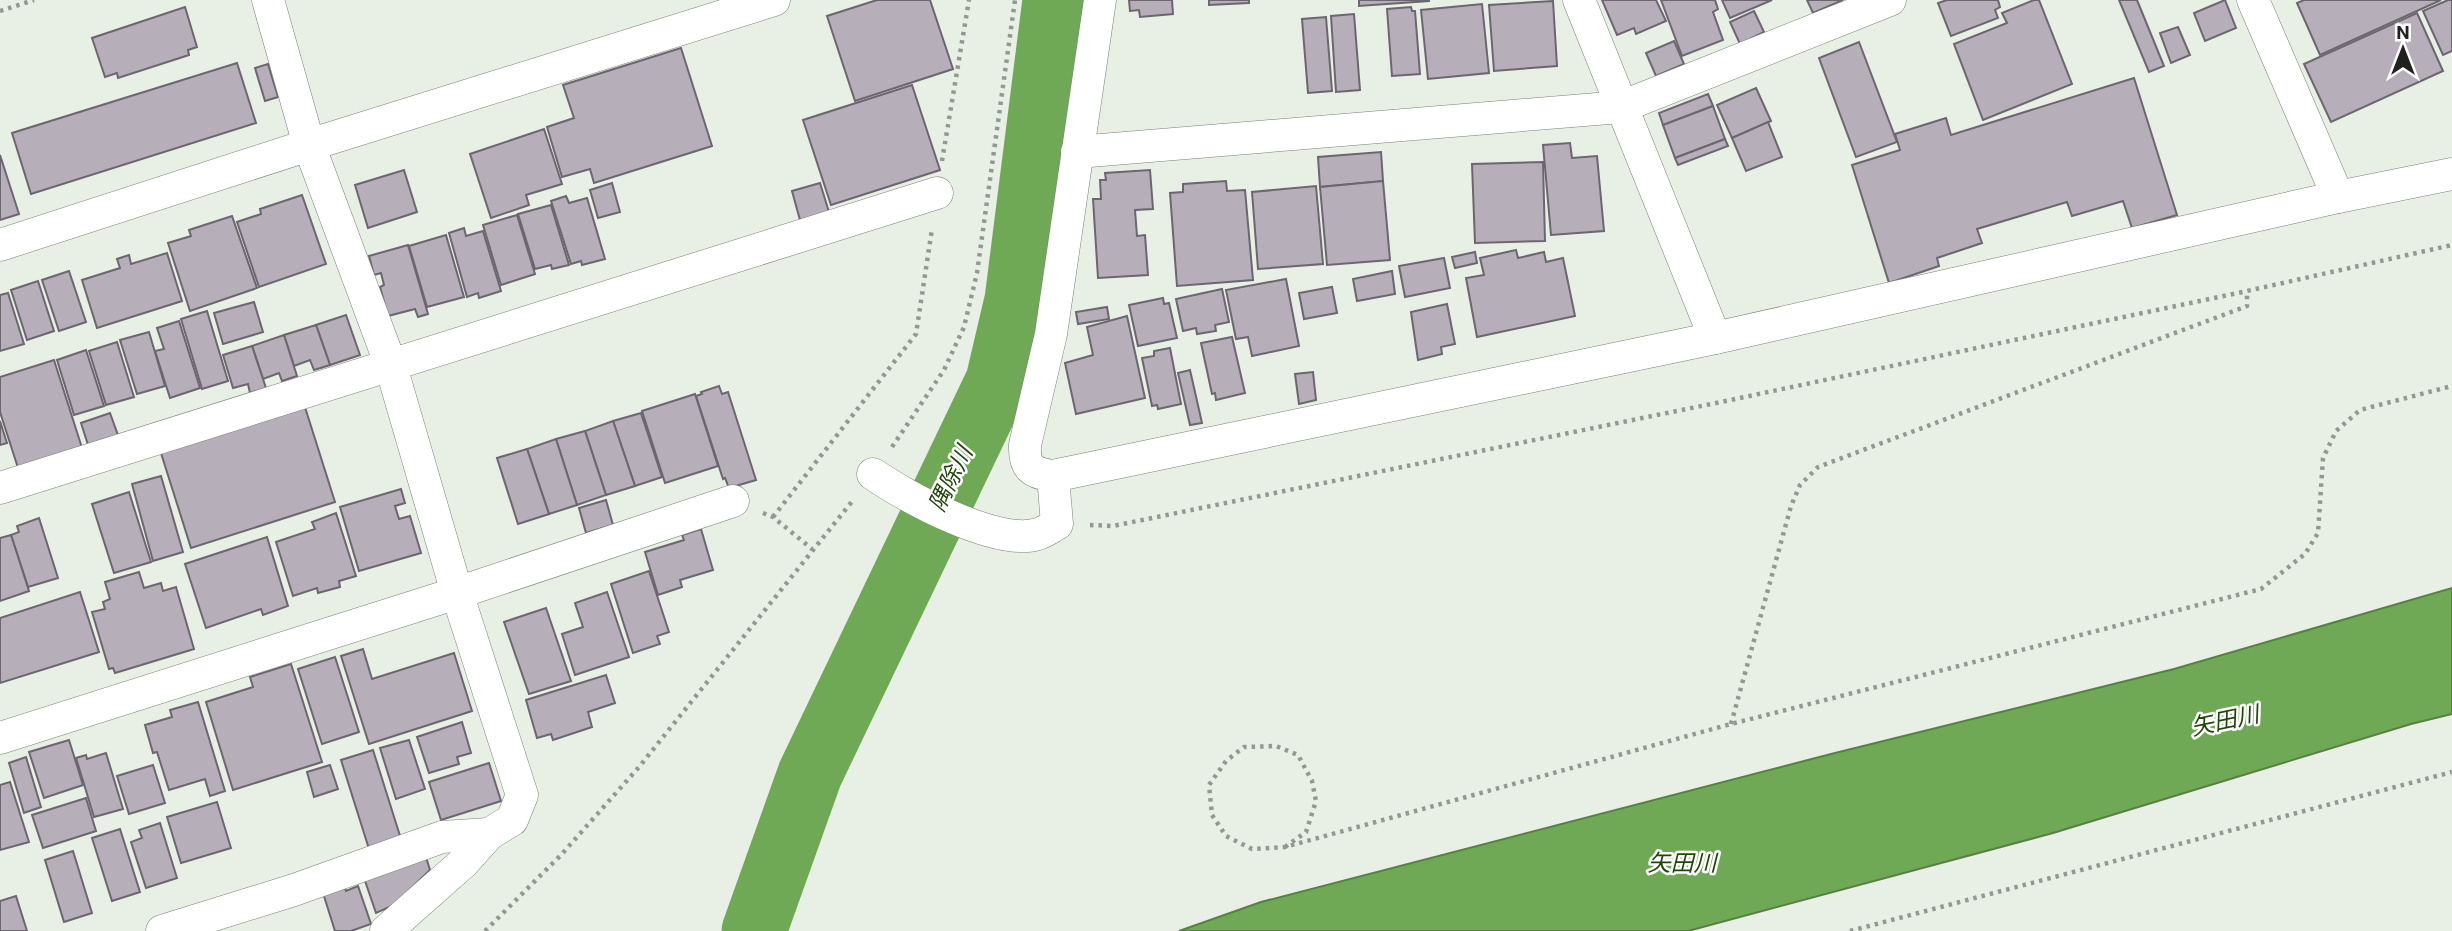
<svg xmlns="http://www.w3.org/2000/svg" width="2452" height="931" font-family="Roboto,'Noto Sans JP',sans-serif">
	<rect width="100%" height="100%" fill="#e8f0e5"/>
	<!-- water -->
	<polygon fill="#70a955" stroke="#588044" stroke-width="2" points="2452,588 2452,714 2411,724 2053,833 1688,931 1179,931 1261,902 1831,754 2174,669"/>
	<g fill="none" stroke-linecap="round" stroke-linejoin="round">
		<!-- river -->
		<polyline stroke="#70a955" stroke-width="65" points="754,931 810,774 998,381 1017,300 1055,0"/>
	</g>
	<!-- building -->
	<g fill="#b6afba" stroke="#6c666f" stroke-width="2">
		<polygon points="877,0 930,0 953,69 855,101 827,16"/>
		<polygon points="1129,0 1172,0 1173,14 1140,17 1139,10 1130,11"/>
		<polygon points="1209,0 1249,0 1249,3 1209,5"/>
		<polygon points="1359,0 1429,0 1429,1 1359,6"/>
		<polygon points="1602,0 1656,0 1666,21 1636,34 1634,28 1617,35"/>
		<polygon points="1661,0 1715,0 1718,9 1713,12 1723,40 1682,56"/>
		<polygon points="1722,0 1772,0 1730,18"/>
		<polygon points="1807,0 1843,0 1813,13"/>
		<polygon points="1947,0 1998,0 2000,7 1995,10 1998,18 1951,36 1938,3"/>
		<polygon points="2034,0 2039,0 2072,84 1983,120 1954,44 2007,23 2002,13"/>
		<polygon points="2119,0 2137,0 2164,66 2149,72"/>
		<polygon points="2225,0 2236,28 2205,41 2194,13"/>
		<polygon points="2304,0 2441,0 2320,55 2297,3"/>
		<polygon points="2448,0 2452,0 2452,51 2443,55 2423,11"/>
		<polygon points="1553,1 1557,66 1494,71 1489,5"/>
		<polygon points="1482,4 1489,73 1428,79 1421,10"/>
		<polygon points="185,7 197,47 188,50 189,55 118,78 117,73 105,77 92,38"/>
		<polygon points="1411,7 1412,11 1415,11 1420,74 1392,76 1387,9"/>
		<polygon points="1754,11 1764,32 1740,44 1730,22"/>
		<polygon points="2417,13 2443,71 2331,122 2304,64"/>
		<polygon points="1354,14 1360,90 1336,92 1331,16"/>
		<polygon points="1326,17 1332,91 1308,93 1302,19"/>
		<polygon points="2178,27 2190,55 2171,63 2160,33"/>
		<polygon points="1674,41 1684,64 1656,76 1646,53"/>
		<polygon points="1859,42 1897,142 1856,157 1819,58"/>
		<polygon points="681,48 712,146 594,183 590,169 562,177 547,127 574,118 563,85"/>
		<polygon points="237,63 256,123 31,194 12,133"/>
		<polygon points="268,64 278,97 265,101 255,68"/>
		<polygon points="2134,78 2177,215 2132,228 2123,201 2072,216 2067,202 1977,229 1982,243 1937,258 1939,266 1889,283 1852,165 1900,150 1895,134 1946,118 1951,135"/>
		<polygon points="912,85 940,170 831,205 803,120"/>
		<polygon points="1756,88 1771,121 1732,138 1717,105"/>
		<polygon points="1708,94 1713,106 1663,125 1659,113"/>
		<polygon points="1713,106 1725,139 1675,158 1663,125"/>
		<polygon points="1768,122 1782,157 1746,171 1732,138"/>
		<polygon points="544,129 562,184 526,195 529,205 491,218 470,154"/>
		<polygon points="1725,139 1728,146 1678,165 1675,158"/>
		<polygon points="1570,143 1572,158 1597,156 1604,231 1551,235 1543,145"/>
		<polygon points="1381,152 1383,181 1320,187 1318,157"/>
		<polygon points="0,155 19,214 0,220"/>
		<polygon points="1543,162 1545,241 1475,243 1472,164"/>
		<polygon points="404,170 417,212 368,228 355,185"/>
		<polygon points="1150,170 1153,209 1135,210 1137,236 1145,235 1148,275 1098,278 1093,199 1101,199 1100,180 1106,180 1105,173"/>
		<polygon points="1226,181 1227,191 1245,190 1253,280 1177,286 1170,193 1183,192 1183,184"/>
		<polygon points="1383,181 1390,260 1327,265 1320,187"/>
		<polygon points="612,183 620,212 598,218 590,190"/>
		<polygon points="820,183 829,212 800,220 792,191"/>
		<polygon points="1316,186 1323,264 1258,269 1252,192"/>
		<polygon points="302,195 326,264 259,287 237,222 261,214 260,209"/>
		<polygon points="566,196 569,203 587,198 605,259 582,265 581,261 571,264 551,201"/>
		<polygon points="551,205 569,265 552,269 551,265 535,269 518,214"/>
		<polygon points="517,215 535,274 501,285 483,225"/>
		<polygon points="232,216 257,288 190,311 168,243 191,236 189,230"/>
		<polygon points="464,228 466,236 483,231 501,291 479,298 478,293 467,297 449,233"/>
		<polygon points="446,235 464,297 427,307 409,246"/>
		<polygon points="408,245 428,314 418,317 415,309 388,316 380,287 384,285 381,273 374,275 369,256"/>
		<polygon points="1516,250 1518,258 1544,252 1546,262 1563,258 1575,316 1477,337 1466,278 1484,275 1480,258"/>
		<polygon points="1475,252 1477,263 1455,268 1452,257"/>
		<polygon points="167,253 182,301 97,328 82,280 120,268 117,259 129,255 131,264"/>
		<polygon points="1444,258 1450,288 1405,297 1399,266"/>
		<polygon points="69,271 86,322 59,331 42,280"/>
		<polygon points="1392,271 1395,294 1357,301 1353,279"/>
		<polygon points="1286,279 1299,346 1252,356 1248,337 1236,339 1226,290"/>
		<polygon points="38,281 54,331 27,340 11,290"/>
		<polygon points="1332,287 1337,313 1304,319 1299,293"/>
		<polygon points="1222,289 1229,322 1215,325 1216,331 1197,334 1196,328 1183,331 1176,299"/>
		<polygon points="8,293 24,344 0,351 0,295"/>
		<polygon points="1163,298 1164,304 1169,303 1177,338 1138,346 1129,305"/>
		<polygon points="254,302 263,332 223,344 214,313"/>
		<polygon points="1447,304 1455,344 1441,347 1442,354 1418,360 1411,312"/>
		<polygon points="1107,307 1109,319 1078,324 1076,312"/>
		<polygon points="207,311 228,381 202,389 181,319"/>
		<polygon points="346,315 360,355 330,365 316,325"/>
		<polygon points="1127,316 1145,398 1076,414 1065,363 1093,355 1087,327"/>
		<polygon points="179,321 200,388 170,398 155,351 164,349 157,328"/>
		<polygon points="316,325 330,365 314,370 310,360 294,366 284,335"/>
		<polygon points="149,332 165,386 137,394 120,340"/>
		<polygon points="284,335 297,376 282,381 279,373 263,379 252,346"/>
		<polygon points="1232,337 1245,393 1216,400 1215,393 1212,394 1201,343"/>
		<polygon points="117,342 134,397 106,405 89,351"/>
		<polygon points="252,346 266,388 250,393 248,384 233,388 223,355"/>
		<polygon points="1170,348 1181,404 1158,409 1157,405 1152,406 1142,358 1154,356 1154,351"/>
		<polygon points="86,350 104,406 74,415 57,360"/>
		<polygon points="54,360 83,451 19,471 0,412 0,377"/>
		<polygon points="1190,370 1202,423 1190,425 1178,373"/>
		<polygon points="1313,372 1316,400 1299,404 1295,374"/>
		<polygon points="719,386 722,394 728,392 756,480 729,488 725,478 723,479 696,396 702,394 701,392"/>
		<polygon points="695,394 718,466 665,483 642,411"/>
		<polygon points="304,404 335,502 191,548 160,450"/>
		<polygon points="110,413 119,438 89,448 81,423"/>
		<polygon points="641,413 662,477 635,486 613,421"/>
		<polygon points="0,421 7,443 0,445"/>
		<polygon points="613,421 635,486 606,495 585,431"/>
		<polygon points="585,431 606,495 577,505 556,439"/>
		<polygon points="556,439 577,505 549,514 527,449"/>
		<polygon points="527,449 549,514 518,524 497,458"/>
		<polygon points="161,476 183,552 153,561 132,484"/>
		<polygon points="401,489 405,503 395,506 399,519 410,516 421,553 359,571 340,507"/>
		<polygon points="129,492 151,562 114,573 92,504"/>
		<polygon points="606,500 613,525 586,533 579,508"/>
		<polygon points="336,513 356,576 339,581 340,587 318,593 317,588 293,596 276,542 315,529 312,522"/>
		<polygon points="39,518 58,578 28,587 11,535 19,532 17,526"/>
		<polygon points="701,529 713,570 680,580 682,587 658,595 645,552 684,540 682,535"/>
		<polygon points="11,535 29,591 0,601 0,538"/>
		<polygon points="267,537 288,606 263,615 261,609 206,628 185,564"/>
		<polygon points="649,571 669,632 657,636 660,644 633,653 611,584"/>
		<polygon points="139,572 144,588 161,583 163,591 176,587 194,649 115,673 113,668 109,669 92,612 105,609 103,602 110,599 105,582"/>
		<polygon points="80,592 99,652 0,683 0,618"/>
		<polygon points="607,592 629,657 575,675 562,634 583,627 575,603"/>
		<polygon points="546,608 571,681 529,694 504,622"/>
		<polygon points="363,649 372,679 454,653 472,711 369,744 341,656"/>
		<polygon points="335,657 359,732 322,744 298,669"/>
		<polygon points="291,664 322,762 233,790 206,702 253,687 250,677"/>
		<polygon points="606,675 615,703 588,712 592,727 553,740 551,734 537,738 526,700"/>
		<polygon points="198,702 225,791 210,796 205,779 169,790 157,752 153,753 145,725 172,717 170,710"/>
		<polygon points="462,722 471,753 457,757 459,764 429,773 417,737"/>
		<polygon points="69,740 83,785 44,798 29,752"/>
		<polygon points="409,740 425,789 396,799 380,748"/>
		<polygon points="373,750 401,839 369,849 341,760"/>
		<polygon points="106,753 123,809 94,817 76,758 86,755 87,759"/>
		<polygon points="26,757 41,807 24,813 9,763"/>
		<polygon points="489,763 501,801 441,820 429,782"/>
		<polygon points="153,765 165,803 129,814 117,776"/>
		<polygon points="330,765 338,789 314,797 307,772"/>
		<polygon points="10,782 29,842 0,850 0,785"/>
		<polygon points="86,798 96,831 43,848 32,815"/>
		<polygon points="217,802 231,848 181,863 167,817"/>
		<polygon points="160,823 177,878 146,888 131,842 142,838 139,830"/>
		<polygon points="120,829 140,892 112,901 92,838"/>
		<polygon points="73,851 92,913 64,922 45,860"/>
		<polygon points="426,857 430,870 394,905 376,913 364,878"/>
		<polygon points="344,886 346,891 358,886 371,924 351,931 335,931 323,893"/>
		<polygon points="16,896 27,931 0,931 0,901"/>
	</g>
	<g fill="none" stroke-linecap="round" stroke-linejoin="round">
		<!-- street casing -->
		<g stroke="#7a8177" stroke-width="33">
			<g id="street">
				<polyline points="268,0 309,145 390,363 457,593 522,795 512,820 489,834 463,863 386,931"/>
				<path d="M1100 0 1051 334 1025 445C1024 468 1032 473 1053 476L1715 338 2338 197 2452 174"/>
				<polyline points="1579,0 1715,338"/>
				<polyline points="2253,0 2338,197"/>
				<polyline points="1077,152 1621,107 1890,0"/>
				<polyline points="0,245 309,145 774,0"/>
				<path d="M873 474C906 497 998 547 1038 534 1045 532 1051 527 1057 524L1053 476"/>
				<polyline points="0,488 937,193"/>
				<polyline points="0,738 457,593 733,501"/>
				<polyline points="162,931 294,890 442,837 489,834"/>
			</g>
		</g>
		<!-- path -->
		<g stroke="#939991" stroke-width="4.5" stroke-dasharray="3.5 5" stroke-linecap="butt">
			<polyline points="0,11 34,0"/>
			<polyline points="942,161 969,0"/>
			<polyline points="892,447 944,370 964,327 977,273 1015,0"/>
			<polyline points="763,513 773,517 812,549"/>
			<polyline points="773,517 916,334 932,229"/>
			<polyline points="1090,525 1113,526 1716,403 2247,291 2452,245"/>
			<polyline points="1731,724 1791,506 1800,485 1818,467 2247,306 2247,291"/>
			<polyline points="1285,847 1306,832 1316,801 1312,781 1298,755 1276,746 1244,747 1226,761 1209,785 1212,815 1226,836 1252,849 1285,847 1731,724 2261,589 2305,554 2318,533 2323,458 2336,431 2360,410 2452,386"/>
			<polyline points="485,931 561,855 639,767 854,499"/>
			<polyline points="1850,931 2452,772"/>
		</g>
		<!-- street -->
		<use href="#street" stroke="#fff" stroke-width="32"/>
	</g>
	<g text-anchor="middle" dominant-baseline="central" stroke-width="5" stroke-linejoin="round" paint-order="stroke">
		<!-- water labels -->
		<g font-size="23" font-style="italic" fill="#21450a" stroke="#fff">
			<text transform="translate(951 479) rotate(-64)">隅除川</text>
			<text transform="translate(2225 721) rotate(-12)">矢田川</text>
			<text x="1682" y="863">矢田川</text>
		</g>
	</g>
	<!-- north arrow -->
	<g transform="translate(2403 49)" stroke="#ffffff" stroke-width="5" paint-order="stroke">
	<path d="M0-5L12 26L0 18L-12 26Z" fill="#1f221e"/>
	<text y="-10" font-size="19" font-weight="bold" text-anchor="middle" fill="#1f221e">N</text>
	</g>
</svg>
